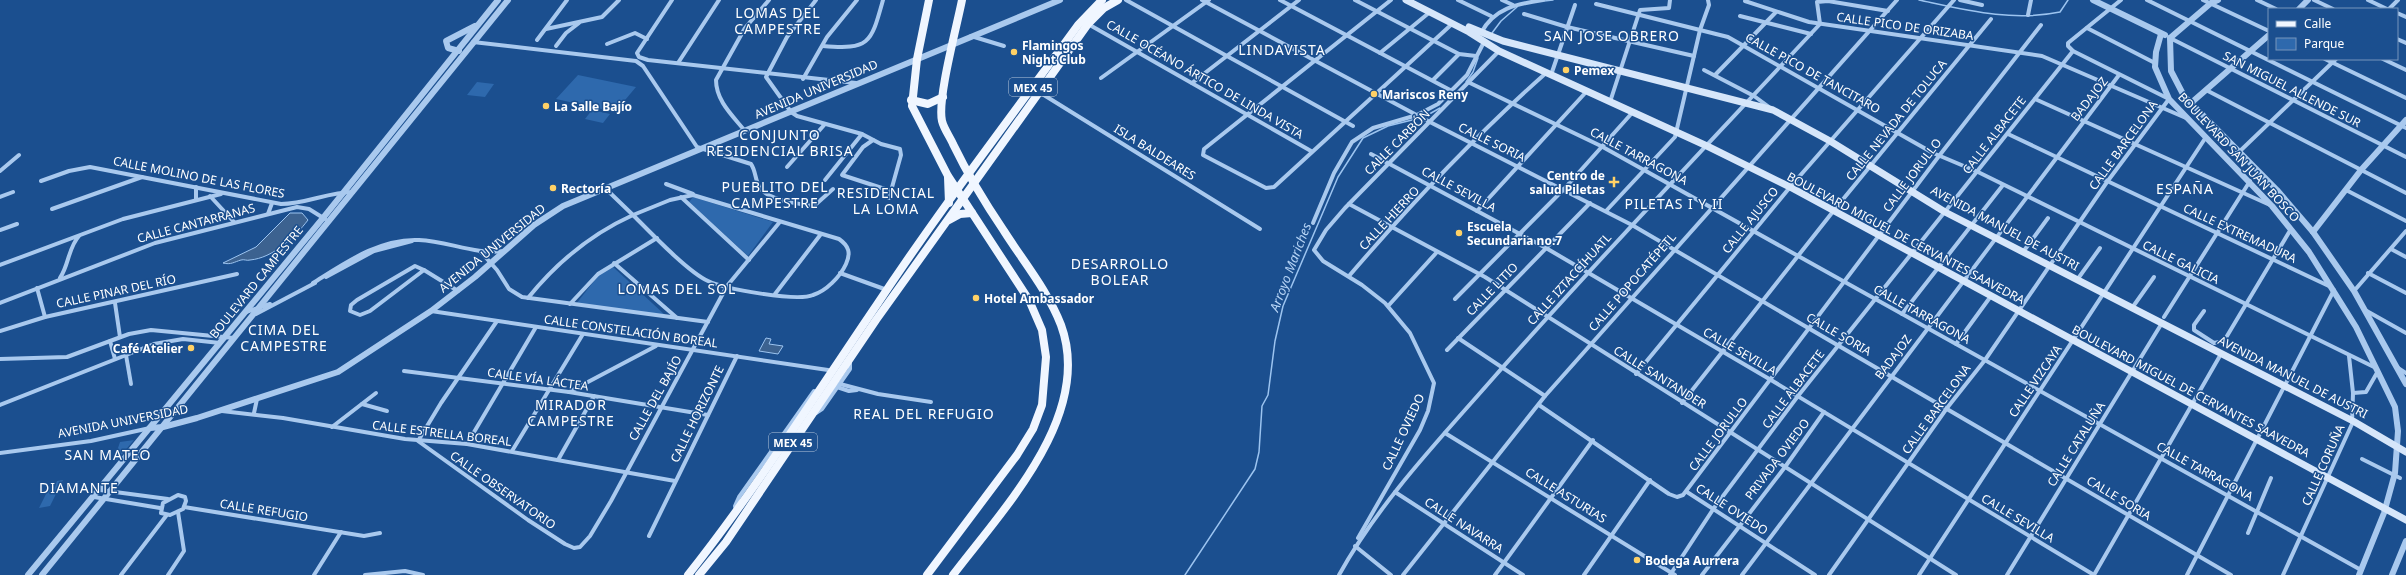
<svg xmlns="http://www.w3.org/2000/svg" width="2406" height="575" font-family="'Noto Sans',sans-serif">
	<rect width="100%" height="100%" fill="#1b4f8f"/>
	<!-- green -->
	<g fill="#2e69ad">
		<polygon points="578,75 636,87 615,112 556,99"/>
		<polygon points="477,82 494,84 485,97 467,95"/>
		<polygon points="592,110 610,114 603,123 585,119"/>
		<polygon points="693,197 773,222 748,256 689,202"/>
		<polygon points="612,266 665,315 576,304 598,276"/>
		<polygon points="134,440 117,460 114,460 120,442"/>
		<polygon points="63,480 50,506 39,508 47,492 55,487 57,481"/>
	</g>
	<!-- water -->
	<g fill="#3c6290" stroke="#9cc4f0">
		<path d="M290 213H302L308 220C295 237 273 258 250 260 247 261 244 259 241 260 234 262 231 265 223 263L256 247Z"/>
		<polygon points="766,338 771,339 769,344 783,346 778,354 759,351"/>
	</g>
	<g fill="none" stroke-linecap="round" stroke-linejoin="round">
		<!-- stream -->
		<g stroke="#9cc4f0" stroke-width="1.5">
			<path d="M1919 0C1966 10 2012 22 2060 12L2068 0"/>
			<polyline points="1544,1 1553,0"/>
			<polyline points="1492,33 1501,21 1517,7"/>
			<polyline points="1466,82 1473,72 1478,58"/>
			<polyline points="1424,117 1440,108"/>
			<polyline points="1185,575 1255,469 1259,452 1262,406 1268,395 1275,341 1283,306 1338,177 1363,138 1388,126 1420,118"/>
		</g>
		<!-- minor -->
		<g stroke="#a9c9ee" stroke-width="4">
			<polyline points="672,0 637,53 639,57 648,60 856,83"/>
			<polyline points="816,0 787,37 766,77 791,112 797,116 862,134 881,144 900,149 901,155 889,198"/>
			<polyline points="1126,0 1353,126"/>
			<polyline points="1202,0 1424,119 1632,225 2231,575"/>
			<polyline points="1280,0 1452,91"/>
			<polyline points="1355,0 1459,54 1476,56"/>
			<polyline points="1391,0 1204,149 1203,155 1266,188 1274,187 1452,24"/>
			<polyline points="1458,0 1491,16"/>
			<polyline points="1502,0 1513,5"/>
			<polyline points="1960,0 1982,5"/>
			<polyline points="2147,0 2406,128"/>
			<polyline points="2203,0 2269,31"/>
			<polyline points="2257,0 2276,9"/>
			<polyline points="2314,0 2333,9"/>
			<polyline points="2368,0 2387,9"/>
			<polyline points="1745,1 1809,22 2042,56 2186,118"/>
			<polyline points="1596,4 1728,37 1933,153 1978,172 2376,368"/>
			<polyline points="2389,9 2398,0"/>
			<polyline points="2397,13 2406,17"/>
			<polyline points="1524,14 1567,27 1694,56"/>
			<polyline points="2028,15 2031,0"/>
			<polyline points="1740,16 1811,34"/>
			<polyline points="1088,24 1311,151"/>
			<polyline points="2087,28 2153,62"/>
			<polyline points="546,29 602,17 619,0"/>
			<path d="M1481 33C1494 8 1517 4 1543 0"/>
			<polyline points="971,36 1004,46"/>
			<polyline points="2170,38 2406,157"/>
			<polyline points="2397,39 2406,43"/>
			<polyline points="537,40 567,0"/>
			<path d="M473 42 636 61 643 66 697 147 751 164C756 171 755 181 760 188 770 201 799 204 814 206L833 189"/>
			<polyline points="607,44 635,33 647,39"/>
			<polyline points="556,46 566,33 579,23"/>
			<path d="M823 46C870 50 871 43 883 0"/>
			<polyline points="1380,53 1430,12"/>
			<polyline points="2325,59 2406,98"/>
			<polyline points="2383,59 2406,70"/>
			<polyline points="678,63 719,0"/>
			<polyline points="1704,70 1754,96 1769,107"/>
			<polyline points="1551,75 1575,5"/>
			<polyline points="1715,75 1776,12"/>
			<polyline points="1101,78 1209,0"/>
			<polyline points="803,79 827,37 857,0"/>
			<polyline points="1433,80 1459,54"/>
			<polyline points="1192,83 1299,0"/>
			<polyline points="1470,83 1601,146 2361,570"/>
			<polyline points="2206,90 2406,193"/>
			<polyline points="1039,92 1260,229"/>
			<polyline points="2035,99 2270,205"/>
			<polyline points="1610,102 1640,10 1669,8 1670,0"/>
			<path d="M745 131C733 116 716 101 716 80L745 28 769 0"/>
			<polyline points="2008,134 2331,287"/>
			<polyline points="873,140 863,147 842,175 891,191"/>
			<polyline points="2239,152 2336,59"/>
			<polyline points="1371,154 1546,248 1771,380 2094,575"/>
			<polyline points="787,167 825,124"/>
			<polyline points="0,171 19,155"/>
			<polyline points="825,180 862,134"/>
			<path d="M41 181 69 171 90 167 281 204C306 204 328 192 353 192"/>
			<polyline points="666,184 693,194"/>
			<polyline points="196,187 196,200"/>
			<polyline points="606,189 633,215"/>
			<polyline points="2346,190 2406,221"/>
			<path d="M693 195 839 239C849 246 851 253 846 264 840 277 826 291 813 295 797 302 725 289 708 281 688 272 650 232 633 215L670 200Z"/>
			<polyline points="210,196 234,222"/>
			<polyline points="0,197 13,192"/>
			<polyline points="681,197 749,260"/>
			<polyline points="1349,204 1485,277 1956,575"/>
			<polyline points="52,209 142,177"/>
			<polyline points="1477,211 1587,91"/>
			<polyline points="1606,211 1675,137 1700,30 1709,5 1708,0"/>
			<polyline points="268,214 272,203"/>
			<polyline points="1313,223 1334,173 1352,142 1373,128 1417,115 1438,104 1467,75 1484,42"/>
			<polyline points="0,230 17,224"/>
			<polyline points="2391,249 2406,257"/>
			<polyline points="480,251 497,270 509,289 522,297 708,322"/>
			<polyline points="2023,252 2048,218"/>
			<polyline points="614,263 677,318"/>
			<polyline points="0,265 123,219 221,194"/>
			<polygon points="415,266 424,270 370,311 360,315 350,311 351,305 357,300"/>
			<polyline points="424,270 458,291"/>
			<polyline points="840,273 887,290"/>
			<polyline points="2368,273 2406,293"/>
			<path d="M1349 276C1410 205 1476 135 1546 73"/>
			<polyline points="326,277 374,251 412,241"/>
			<path d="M60 278C69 265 68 248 79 236"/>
			<polyline points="2077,280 2100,248"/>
			<path d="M313 283C345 263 380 238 419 240 448 241 475 255 504 251"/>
			<polyline points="37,288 45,317"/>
			<polyline points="2354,291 2406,231"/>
			<polyline points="775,294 821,234"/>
			<path d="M528 298C557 262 591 234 633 215"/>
			<polyline points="1455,299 1564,189 1632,113"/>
			<polyline points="0,303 155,243 297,207 309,209 325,219"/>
			<polyline points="115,303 120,337"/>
			<polyline points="570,304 598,274 657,238"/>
			<polyline points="1389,305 1437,252"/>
			<polyline points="2132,308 2154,277"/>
			<polyline points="2365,310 2406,333"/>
			<polyline points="431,311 828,370"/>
			<polyline points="2204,311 2194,325 2194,330 2214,343 2224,341 2291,229"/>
			<polyline points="246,312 270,304"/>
			<polyline points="256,314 315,283"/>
			<polyline points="1902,314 2003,185"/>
			<polyline points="2164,317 2250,181"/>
			<polyline points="497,321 441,403 418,441 528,520 565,544 574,548 580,547 590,536 611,501 727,286 779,223"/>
			<polyline points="0,331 45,317 237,274"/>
			<polyline points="1458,338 1545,396"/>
			<polyline points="110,341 115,359"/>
			<polyline points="1956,344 1991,296"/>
			<polyline points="1447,350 1590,203"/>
			<polyline points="126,355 131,384"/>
			<polyline points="0,359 67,357 129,334 151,330 234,338"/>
			<polyline points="2398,368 2406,373"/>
			<polyline points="404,371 569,392 708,415"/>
			<polyline points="1636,374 1791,186 1954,0"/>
			<polyline points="840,384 878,394 931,402"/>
			<polyline points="837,387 849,391 857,390"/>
			<polyline points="569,392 656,346"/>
			<polyline points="2353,393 2366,392 2378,371"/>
			<polyline points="1682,403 1835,209 1991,19"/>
			<polyline points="362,404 387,411"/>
			<polyline points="0,405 154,344 183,339 220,343"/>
			<polyline points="1539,405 1669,494 1677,497 1683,495 1939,156 2041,25"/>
			<polyline points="222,411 283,418 405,439 467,444 675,481"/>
			<polyline points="254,413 257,399"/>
			<polyline points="816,413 822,409 850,369 850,360"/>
			<polyline points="332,427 376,393"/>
			<polyline points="1445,433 1675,575"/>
			<polyline points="467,444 536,327"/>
			<polyline points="512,451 583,334"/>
			<polyline points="0,453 91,441 150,428"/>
			<polyline points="2362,459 2400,478"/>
			<polyline points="558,460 594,396"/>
			<polyline points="100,490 168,499"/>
			<polyline points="1395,492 1523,575"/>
			<polyline points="1687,492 1815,575"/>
			<polygon points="178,495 185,497 186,501 183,509 170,515 161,513 163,503"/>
			<polyline points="94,497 160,508"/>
			<polyline points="184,507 364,536 380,533"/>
			<polyline points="736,510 735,506 739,497 814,391"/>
			<polyline points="2248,533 2271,478"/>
			<polyline points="649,536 737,356"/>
			<polyline points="1358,538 1420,430 1428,411 1434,383 1410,333 1385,303 1362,285 1323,261 1314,250 1326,230 1345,208 1499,51"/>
			<polyline points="1355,546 1391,575"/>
			<polyline points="121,575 166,516"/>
			<polyline points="168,575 184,551 178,512"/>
			<polyline points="314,575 341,532"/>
			<polyline points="365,575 405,571 423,575"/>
			<path d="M1339 575C1380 501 1440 439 1495 376 1601 256 1711 141 1820 24L1817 2 1828 1 1888 11"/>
			<polyline points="1403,575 1545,396 1897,0"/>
			<polyline points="1495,575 1593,440"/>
			<polyline points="1584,575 1650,480"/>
			<polyline points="1670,575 1714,508 1798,396 2073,51"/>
			<polyline points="1702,575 1785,467 1824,412"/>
			<polyline points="1742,575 2119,75"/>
			<polyline points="1829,575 1947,408 1985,360 2107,182 2169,99 2073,51 2068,46 2068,43 2121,0"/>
			<polyline points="1919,575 2206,137"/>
			<polyline points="2007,575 2162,323"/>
			<polyline points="2094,575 2221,354"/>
			<polyline points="2187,575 2334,290"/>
			<polyline points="2283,575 2352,424 2353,393 2349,356"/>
		</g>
		<!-- tertiary -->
		<g stroke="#a9c9ee" stroke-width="6">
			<polyline points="2093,0 2165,35"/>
			<polyline points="2299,9 2308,0"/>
			<polyline points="2161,34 2156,52 2155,67 2169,99 2272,206 2309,252 2356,327 2395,407 2398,431 2395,473 2384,513 2359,575"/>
			<polyline points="2170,38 2171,71 2184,96 2277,190 2313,232 2354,291 2406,384"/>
			<polyline points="2170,38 2211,3 2218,0"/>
			<polyline points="459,51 448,48 446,41 475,26"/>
			<polyline points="2191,103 2269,35"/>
			<polyline points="2313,232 2361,170 2406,120"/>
			<polyline points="150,428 163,427 197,418 338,372 431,311 475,277 534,225 563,206 1060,0"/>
			<polyline points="28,575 323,218 498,0"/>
			<polyline points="42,575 508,0"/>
			<polyline points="2392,575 2406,541"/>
		</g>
		<!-- secondary -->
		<g stroke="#d6e6fa" stroke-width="7">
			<polyline points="1406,0 1469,32 1499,51 1707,146 1790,187 2406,520"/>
			<polyline points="1469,27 1503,41 1773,110 1830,141 1945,212 2353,421 2406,452"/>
		</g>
		<!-- primary -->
		<g stroke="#f0f6ff" stroke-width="8">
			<polyline points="911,100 928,104 943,97"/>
			<polyline points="948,177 949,203"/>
			<polyline points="949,220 960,214 972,213"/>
			<path d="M688 575C757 488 816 394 878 303 941 208 1011 117 1078 25L1102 0"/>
			<polyline points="699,575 726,542 876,320 1088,24 1104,8 1118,0"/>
			<polyline points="927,575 1017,455 1033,429 1042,405 1046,357 1042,330 1029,300 948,176 912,106 917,59 929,0"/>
			<path d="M953 575C1003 509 1094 415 1061 325 1048 291 1023 261 1004 231 985 203 968 175 953 144 950 137 944 129 942 121 937 99 957 26 962 0"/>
		</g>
	</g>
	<!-- markers -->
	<g fill="#ffd166" stroke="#1b4f8f" stroke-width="1.5">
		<circle cx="1014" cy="52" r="4"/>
		<circle cx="1566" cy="70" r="4"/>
		<circle cx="1374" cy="94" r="4"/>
		<circle cx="546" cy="106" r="4"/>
		<path d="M1612 176h4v4h4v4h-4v4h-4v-4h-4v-4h4z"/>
		<circle cx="553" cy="188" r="4"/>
		<circle cx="1459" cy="233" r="4"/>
		<circle cx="976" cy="298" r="4"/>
		<circle cx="191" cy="348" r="4"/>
		<circle cx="1637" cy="560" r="4"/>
	</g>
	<g text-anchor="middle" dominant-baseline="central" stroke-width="3" stroke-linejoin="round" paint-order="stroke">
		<!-- shield labels -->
		<g fill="#1b4f8f" stroke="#bbcadd" stroke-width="1">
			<rect x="1009" y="78" width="48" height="18" rx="3"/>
			<rect x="769" y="433" width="48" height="18" rx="3"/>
		</g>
		<g font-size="11" font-weight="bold" fill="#fff">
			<text x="1033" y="87">MEX 45</text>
			<text x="793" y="442">MEX 45</text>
		</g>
		<!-- street labels -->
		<g font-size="12" fill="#fff" stroke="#1b4f8f">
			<text transform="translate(1905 26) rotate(8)">CALLE PICO DE ORIZABA</text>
			<text transform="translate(1813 73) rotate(29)">CALLE PICO DE TANCITARO</text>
			<text transform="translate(1205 79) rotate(30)">CALLE OCÉANO ÁRTICO DE LINDA VISTA</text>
			<text transform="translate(816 89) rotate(-23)">AVENIDA UNIVERSIDAD</text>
			<text transform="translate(2292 89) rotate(27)">SAN MIGUEL ALLENDE SUR</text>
			<text transform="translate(2089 99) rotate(-52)">BADAJOZ</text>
			<text transform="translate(1896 120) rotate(-51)">CALLE NEVADA DE TOLUCA</text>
			<text transform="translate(1994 135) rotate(-52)">CALLE ALBACETE</text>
			<text transform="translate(1397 142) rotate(-45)">CALLE CARBÓN</text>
			<text transform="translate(1492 142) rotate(26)">CALLE SORIA</text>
			<text transform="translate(2123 145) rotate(-54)">CALLE BARCELONA</text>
			<text transform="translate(1155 152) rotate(32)">ISLA BALDEARES</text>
			<text transform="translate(1639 156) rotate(28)">CALLE TARRAGONA</text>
			<text transform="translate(2239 157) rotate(47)">BOULEVARD SAN JUAN BOSCO</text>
			<text transform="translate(1912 175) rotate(-53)">CALLE JORULLO</text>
			<text transform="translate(199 177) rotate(11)">CALLE MOLINO DE LAS FLORES</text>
			<text transform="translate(1459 189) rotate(28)">CALLE SEVILLA</text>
			<text transform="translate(1389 218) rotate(-47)">CALLE HIERRO</text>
			<text transform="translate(1750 220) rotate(-51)">CALLE AJUSCO</text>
			<text transform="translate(196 223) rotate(-15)">CALLE CANTARRANAS</text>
			<text transform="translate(2005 228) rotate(28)">AVENIDA MANUEL DE AUSTRI</text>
			<text transform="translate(2240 233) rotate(25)">CALLE EXTREMADURA</text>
			<text transform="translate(1906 238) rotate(28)">BOULEVARD MIGUEL DE CERVANTES SAAVEDRA</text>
			<text transform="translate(492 248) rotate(-39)">AVENIDA UNIVERSIDAD</text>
			<text transform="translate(2181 262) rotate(26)">CALLE GALICIA</text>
			<text transform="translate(1569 279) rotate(-48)">CALLE IZTACCÍHUATL</text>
			<text transform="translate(256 282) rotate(-51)">BOULEVARD CAMPESTRE</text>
			<text transform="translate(1632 282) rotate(-49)">CALLE POPOCATÉPETL</text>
			<text transform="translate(1492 289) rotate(-46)">CALLE LITIO</text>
			<text transform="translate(116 291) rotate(-12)">CALLE PINAR DEL RÍO</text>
			<text transform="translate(1922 314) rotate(29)">CALLE TARRAGONA</text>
			<text transform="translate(631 331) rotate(8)">CALLE CONSTELACIÓN BOREAL</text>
			<text transform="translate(1839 334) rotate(30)">CALLE SORIA</text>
			<text transform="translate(1740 351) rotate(30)">CALLE SEVILLA</text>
			<text transform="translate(1893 357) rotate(-53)">BADAJOZ</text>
			<text transform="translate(1660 377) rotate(32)">CALLE SANTANDER</text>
			<text transform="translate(2293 377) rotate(27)">AVENIDA MANUEL DE AUSTRI</text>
			<text transform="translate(538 379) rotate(8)">CALLE VÍA LÁCTEA</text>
			<text transform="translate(2035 381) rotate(-56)">CALLE VIZCAYA</text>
			<text transform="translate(1793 389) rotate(-53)">CALLE ALBACETE</text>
			<text transform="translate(2191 391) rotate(28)">BOULEVARD MIGUEL DE CERVANTES SAAVEDRA</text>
			<text transform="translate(655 398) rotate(-61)">CALLE DEL BAJÍO</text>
			<text transform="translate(1936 409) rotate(-54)">CALLE BARCELONA</text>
			<text transform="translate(697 414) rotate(-64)">CALLE HORIZONTE</text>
			<text transform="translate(123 421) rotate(-11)">AVENIDA UNIVERSIDAD</text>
			<text transform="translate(1403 432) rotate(-65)">CALLE OVIEDO</text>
			<text transform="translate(442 433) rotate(7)">CALLE ESTRELLA BOREAL</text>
			<text transform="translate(1718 434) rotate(-53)">CALLE JORULLO</text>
			<text transform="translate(2076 444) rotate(-58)">CALLE CATALUÑA</text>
			<text transform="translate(1777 459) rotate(-53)">PRIVADA OVIEDO</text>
			<text transform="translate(2323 465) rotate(-66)">CALLE CORUÑA</text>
			<text transform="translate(2205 471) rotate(29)">CALLE TARRAGONA</text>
			<text transform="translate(503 490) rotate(35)">CALLE OBSERVATORIO</text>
			<text transform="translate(1566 495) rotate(32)">CALLE ASTURIAS</text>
			<text transform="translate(2119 498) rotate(31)">CALLE SORIA</text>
			<text transform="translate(1732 509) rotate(33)">CALLE OVIEDO</text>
			<text transform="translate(264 510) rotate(9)">CALLE REFUGIO</text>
			<text transform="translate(2018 518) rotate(31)">CALLE SEVILLA</text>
			<text transform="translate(1464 525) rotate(33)">CALLE NAVARRA</text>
		</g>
		<!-- poi labels -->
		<g font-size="12" font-weight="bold" fill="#fff" stroke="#1b4f8f" text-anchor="start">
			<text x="1022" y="45">Flamingos<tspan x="1022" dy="14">Night Club</tspan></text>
			<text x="1574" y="70">Pemex</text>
			<text x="1382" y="94">Mariscos Reny</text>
			<text x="554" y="106">La Salle Bajío</text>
			<text x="1605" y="175" text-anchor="end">Centro de<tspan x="1605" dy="14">salud Piletas</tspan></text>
			<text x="561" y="188">Rectoría</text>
			<text x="1467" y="226">Escuela<tspan x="1467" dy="14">Secundaria no.7</tspan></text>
			<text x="984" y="298">Hotel Ambassador</text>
			<text x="183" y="348" text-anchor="end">Café Atelier</text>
			<text x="1645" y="560">Bodega Aurrera</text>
		</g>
		<!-- water labels -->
		<g font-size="13" font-style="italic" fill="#b5d3f5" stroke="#1b4f8f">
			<text transform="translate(1290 267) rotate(-69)">Arroyo Mariches</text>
		</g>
		<!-- quarter labels -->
		<g font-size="14" letter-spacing="1" fill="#fff" stroke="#1b4f8f">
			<text x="778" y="12">LOMAS DEL<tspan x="778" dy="16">CAMPESTRE</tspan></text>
			<text x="1612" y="35">SAN JOSE OBRERO</text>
			<text x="1282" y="49">LINDAVISTA</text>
			<text x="780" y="134">CONJUNTO<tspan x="780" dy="16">RESIDENCIAL BRISA</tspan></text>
			<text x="775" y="186">PUEBLITO DEL<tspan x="775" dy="16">CAMPESTRE</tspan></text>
			<text x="2185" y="188">ESPAÑA</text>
			<text x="886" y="192">RESIDENCIAL<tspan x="886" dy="16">LA LOMA</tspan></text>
			<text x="1674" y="203">PILETAS I Y II</text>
			<text x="1120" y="263">DESARROLLO<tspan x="1120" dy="16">BOLEAR</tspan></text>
			<text x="677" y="288">LOMAS DEL SOL</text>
			<text x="284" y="329">CIMA DEL<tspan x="284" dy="16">CAMPESTRE</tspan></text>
			<text x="571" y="404">MIRADOR<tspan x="571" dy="16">CAMPESTRE</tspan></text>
			<text x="924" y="413">REAL DEL REFUGIO</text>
			<text x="108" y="454">SAN MATEO</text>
			<text x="79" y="487">DIAMANTE</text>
		</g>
	</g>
	<!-- legend -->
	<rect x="2268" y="8" width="130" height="52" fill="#1b4f8f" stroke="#7695bc"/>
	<rect x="2276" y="21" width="20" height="6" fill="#f0f6ff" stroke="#7695bc"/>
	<text x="2304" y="28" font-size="12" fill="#ffffff">Calle</text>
	<rect x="2276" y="38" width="20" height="12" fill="#2e69ad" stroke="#7695bc"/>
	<text x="2304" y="48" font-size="12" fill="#ffffff">Parque</text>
</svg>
